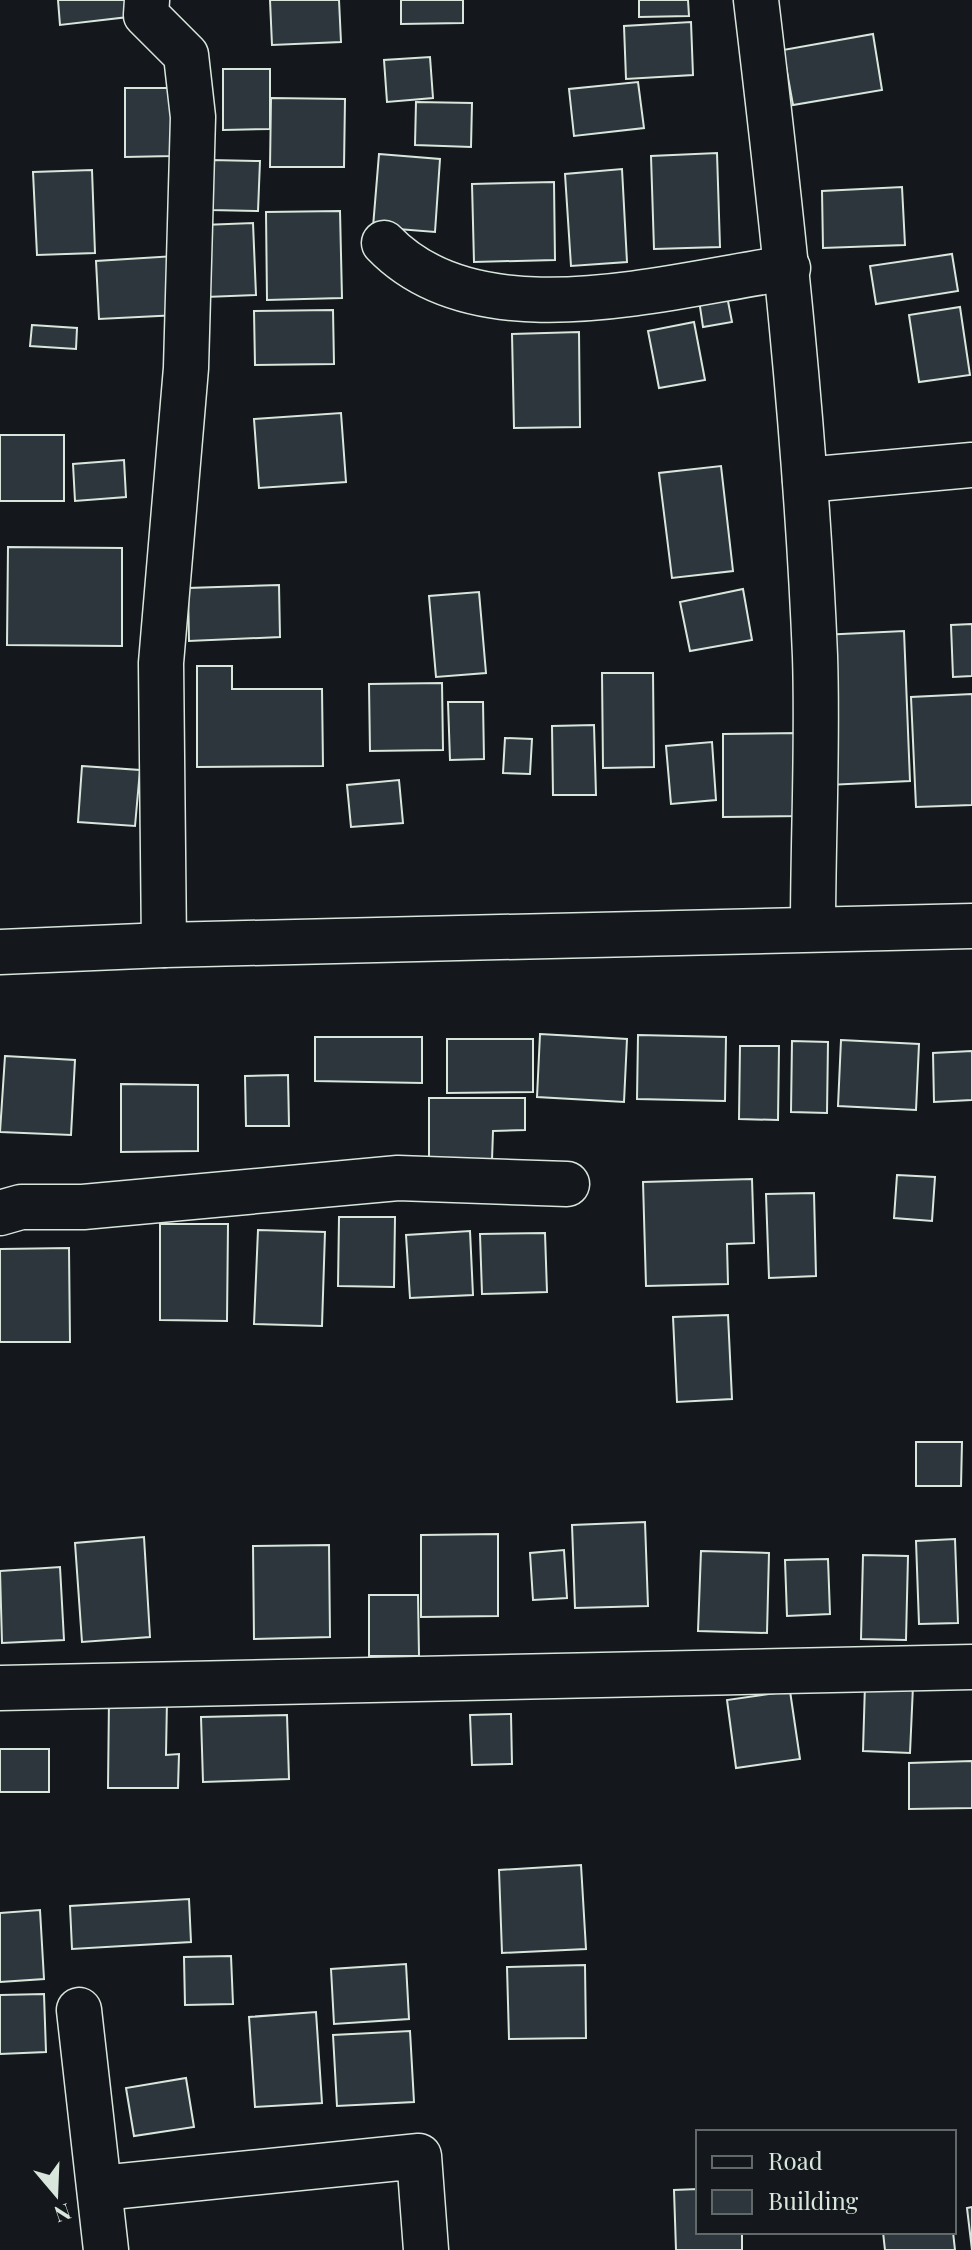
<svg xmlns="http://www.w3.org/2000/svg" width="972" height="2250" font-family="'Playfair Display',serif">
	<rect width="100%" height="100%" fill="#14181c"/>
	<!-- building -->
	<g fill="#2c363c" stroke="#d8e6dc" stroke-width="2">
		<polygon points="58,0 127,0 128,17 60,25"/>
		<polygon points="270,0 339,0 341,42 272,45"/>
		<polygon points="401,0 463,0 463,23 401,24"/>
		<polygon points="639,0 688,0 689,16 639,17"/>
		<polygon points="691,22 693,75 626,79 624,26"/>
		<polygon points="873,34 882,90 793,105 783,50"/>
		<polygon points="430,57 433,98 387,102 384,60"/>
		<polygon points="223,69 270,69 270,129 223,130"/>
		<polygon points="638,82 644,128 574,136 569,89"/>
		<polygon points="125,88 171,88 172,156 125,157"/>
		<polygon points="271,98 345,99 344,167 270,167"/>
		<polygon points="416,102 472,103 471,147 415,145"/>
		<polygon points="717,153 720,247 654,249 651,156"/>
		<polygon points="379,154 440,159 435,232 373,227"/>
		<polygon points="211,160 260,161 258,211 210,210"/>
		<polygon points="622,169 627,262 571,266 565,174"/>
		<polygon points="92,170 95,253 37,255 33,172"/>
		<polygon points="554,182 555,260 474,262 472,184"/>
		<polygon points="902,187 905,245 823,248 822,191"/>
		<polygon points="340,211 342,298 267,300 266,212"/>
		<polygon points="253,223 256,295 206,297 203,225"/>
		<polygon points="952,254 958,291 876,304 870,266"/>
		<polygon points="175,256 178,315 99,319 96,261"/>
		<polygon points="727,296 732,322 703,327 699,300"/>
		<polygon points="960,307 970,375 919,382 909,315"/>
		<polygon points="333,310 334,364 255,365 254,311"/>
		<polygon points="694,322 705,380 659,388 648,331"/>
		<polygon points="32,325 77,328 76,349 30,346"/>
		<polygon points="579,332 580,427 514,428 512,334"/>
		<polygon points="341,413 346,482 259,488 254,419"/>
		<rect x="0" y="435" width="64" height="66"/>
		<polygon points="124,460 126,497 75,501 73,464"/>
		<polygon points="721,466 733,571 672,578 659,473"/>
		<polygon points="8,547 122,548 122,646 7,645"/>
		<polygon points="279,585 280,637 189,641 188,588"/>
		<polygon points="743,589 752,640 690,651 680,602"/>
		<polygon points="479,592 486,673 436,677 429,596"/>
		<polygon points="972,624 972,676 953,677 951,625"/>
		<polygon points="904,631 910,781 828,785 821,635"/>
		<polygon points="197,666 232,666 232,689 322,689 323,766 197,767"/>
		<polygon points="602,673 653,673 654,767 603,768"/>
		<polygon points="442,683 443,750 370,751 369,684"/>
		<polygon points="972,694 972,805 916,807 911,697"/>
		<polygon points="448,702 483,702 484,759 450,760"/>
		<polygon points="594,725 596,795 553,795 552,726"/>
		<polygon points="799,733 800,816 723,817 723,734"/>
		<polygon points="505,738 532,739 530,774 503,773"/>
		<polygon points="712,742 716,800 671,804 666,746"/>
		<polygon points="82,766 140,770 135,826 78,822"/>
		<polygon points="399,780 403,823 351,827 347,785"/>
		<polygon points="540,1034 627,1039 624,1102 537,1097"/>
		<polygon points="638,1035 726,1037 725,1101 637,1099"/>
		<polygon points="315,1037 422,1037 422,1083 315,1081"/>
		<polygon points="447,1039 533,1039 533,1092 447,1093"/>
		<polygon points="841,1040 919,1044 916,1110 838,1106"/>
		<polygon points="792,1041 828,1042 827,1113 791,1112"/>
		<polygon points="740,1046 779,1046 778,1120 739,1119"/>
		<polygon points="972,1051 972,1100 934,1102 933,1053"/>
		<polygon points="5,1056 75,1060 71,1135 0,1132"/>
		<polygon points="288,1075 289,1126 246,1126 245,1076"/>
		<polygon points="121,1084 198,1085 198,1151 121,1152"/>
		<polygon points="429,1098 525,1098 525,1130 493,1131 492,1160 429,1161"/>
		<polygon points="897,1175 935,1177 932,1221 894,1218"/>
		<polygon points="752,1179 754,1243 727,1244 728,1284 646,1286 643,1182"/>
		<polygon points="814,1193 816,1276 769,1278 766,1194"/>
		<polygon points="339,1217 395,1217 394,1287 338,1286"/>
		<polygon points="160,1224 228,1224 227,1321 160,1320"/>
		<polygon points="258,1230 325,1232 322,1326 254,1324"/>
		<polygon points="470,1231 473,1295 410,1298 406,1235"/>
		<polygon points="545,1233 547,1292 482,1294 480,1234"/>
		<polygon points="69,1248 70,1342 0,1342 0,1249"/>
		<polygon points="728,1315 732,1399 677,1402 673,1317"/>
		<polygon points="916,1442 962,1442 961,1486 916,1486"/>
		<polygon points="645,1522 648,1606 575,1608 572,1525"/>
		<polygon points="498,1534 498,1616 421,1617 421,1535"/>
		<polygon points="144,1537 150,1637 82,1642 75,1543"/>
		<polygon points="955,1539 958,1623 919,1624 916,1541"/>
		<polygon points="329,1545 330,1637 254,1639 253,1546"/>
		<polygon points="564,1550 567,1598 533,1600 530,1553"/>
		<polygon points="701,1551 769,1553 767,1633 698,1631"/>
		<polygon points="863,1555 908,1556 906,1640 861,1639"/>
		<polygon points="828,1559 830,1614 787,1616 785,1560"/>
		<polygon points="60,1567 64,1640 2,1643 0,1571"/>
		<polygon points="369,1595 418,1595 419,1656 369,1656"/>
		<polygon points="865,1684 913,1686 910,1753 863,1751"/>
		<polygon points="790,1691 800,1759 736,1768 727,1700"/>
		<polygon points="109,1698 167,1699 166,1755 179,1754 178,1788 108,1788"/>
		<polygon points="511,1714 512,1764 472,1765 470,1715"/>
		<polygon points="287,1715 289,1779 203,1782 201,1717"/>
		<rect x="0" y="1749" width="49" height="43"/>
		<polygon points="972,1761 972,1808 909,1809 909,1763"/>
		<polygon points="581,1865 586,1949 502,1953 499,1870"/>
		<polygon points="189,1899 191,1942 72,1949 70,1906"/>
		<polygon points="40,1910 44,1979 0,1982 0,1913"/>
		<polygon points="231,1956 233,2004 185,2005 184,1957"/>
		<polygon points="406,1964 409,2019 334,2024 331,1969"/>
		<polygon points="585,1965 586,2038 509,2039 507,1967"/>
		<polygon points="44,1994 46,2052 0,2054 0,1995"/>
		<polygon points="316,2012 322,2103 255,2107 249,2017"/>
		<polygon points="410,2031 414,2102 337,2106 333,2035"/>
		<polygon points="186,2078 194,2127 134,2136 126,2088"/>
		<polygon points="698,2189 698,2232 742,2232 742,2250 676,2250 674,2190"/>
		<polygon points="972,2207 972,2250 967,2208"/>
		<polygon points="883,2232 953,2232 955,2250 885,2250"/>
	</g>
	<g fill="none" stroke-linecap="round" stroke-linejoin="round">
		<!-- minor casing -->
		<g stroke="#d8e6dc" stroke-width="47">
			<g id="minor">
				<polyline points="147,0 146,15 186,55 193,117 186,368 161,663 164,945"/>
				<path d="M756 0C782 218 806 436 815 656 818 746 813 837 813 928"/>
				<path d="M384 243C479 342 669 285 788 268"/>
				<polyline points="805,480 972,465"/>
				<polyline points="0,1213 21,1207 83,1207 398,1178 567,1184"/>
				<polyline points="0,1688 972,1667"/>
				<polyline points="79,2010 106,2250"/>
				<polyline points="101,2188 419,2156 426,2250"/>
			</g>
		</g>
		<!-- primary casing -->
		<g stroke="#d8e6dc" stroke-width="47">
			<polyline id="primary" points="0,952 164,945 972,926"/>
		</g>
		<!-- minor -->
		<use href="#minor" stroke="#14181c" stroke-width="44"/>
		<!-- primary -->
		<use href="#primary" stroke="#14181c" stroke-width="44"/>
	</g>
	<!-- legend -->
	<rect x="696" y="2130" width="260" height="104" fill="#14181c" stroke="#626a69" stroke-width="2"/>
	<rect x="712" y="2156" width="40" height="12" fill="#14181c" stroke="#626a69" stroke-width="2"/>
	<text x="768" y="2170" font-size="24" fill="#d8e6dc">Road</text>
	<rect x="712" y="2190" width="40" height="24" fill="#2c363c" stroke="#626a69" stroke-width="2"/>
	<text x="768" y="2210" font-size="24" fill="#d8e6dc">Building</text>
	<!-- north arrow -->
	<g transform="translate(56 2194) rotate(161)" stroke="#14181c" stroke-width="6" paint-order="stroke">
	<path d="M0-6L14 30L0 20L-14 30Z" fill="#d8e6dc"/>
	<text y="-12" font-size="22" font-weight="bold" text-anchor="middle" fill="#d8e6dc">N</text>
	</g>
</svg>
